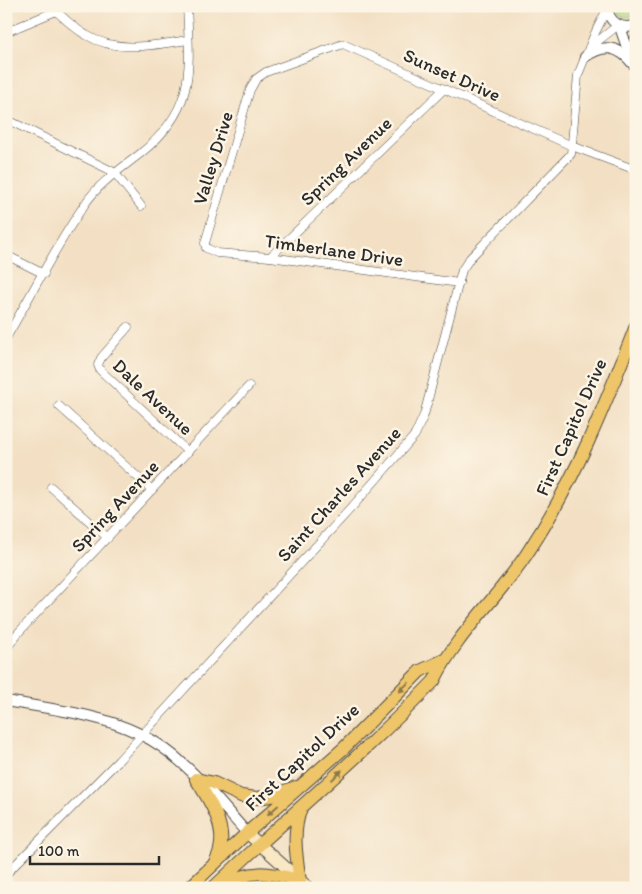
<svg xmlns="http://www.w3.org/2000/svg" width="642" height="894" font-family="Itim,sans-serif">
	<rect width="100%" height="100%" fill="#fcf5e5"/>
	<filter id="ink" filterUnits="userSpaceOnUse"><feTurbulence type="fractalNoise" baseFrequency=".02" numOctaves="2"/><feDisplacementMap in="SourceGraphic" scale="10" xChannelSelector="R" yChannelSelector="G"/><feConvolveMatrix kernelMatrix="1 2 1 2 8 2 1 2 1" color-interpolation-filters="sRGB"/></filter>
	<filter id="wash" filterUnits="userSpaceOnUse"><feTurbulence type="fractalNoise" baseFrequency=".0096" numOctaves="4" result="noise"/><feDisplacementMap in="SourceGraphic" scale="20" xChannelSelector="R" yChannelSelector="G"/><feGaussianBlur stdDeviation="1.12" result="paint"/><feColorMatrix in="noise" values="0 0 0 0 0 0 0 0 0 0 0 0 0 0 0 0 0 1.4 0 .05"/><feComposite in="paint" operator="in"/></filter>
	<g filter="url(#wash)">
		<rect width="100%" height="100%" fill="#f3e0c4"/>
		<!-- green -->
		<polygon fill="#b0d47d" stroke="#6e8054" points="617,6 636,6 636,12 630,17 624,17 619,14"/>
	</g>
	<g filter="url(#ink)">
		<g fill="none" stroke-linecap="round" stroke-linejoin="round">
			<!-- minor casing -->
			<g stroke="#494642" stroke-width="9">
				<g id="minor">
					<path d="M55 6 56 11C65 19 75 29 86 35 118 54 154 45 188 40"/>
					<polyline points="6,32 56,11"/>
					<polyline points="589,48 617,26"/>
					<polyline points="6,119 114,172 141,206"/>
					<polyline points="6,255 44,274"/>
					<polyline points="270,257 444,89"/>
					<polyline points="459,283 270,257 217,253 206,248 205,243 250,90 256,79 266,72 343,44 572,146 636,170"/>
					<polyline points="128,327 101,358 98,365 100,370 188,452"/>
					<path d="M6 338C32 294 56 245 85 204 100 182 121 169 141 153 196 109 190 70 187 6"/>
					<polyline points="59,406 152,490"/>
					<polyline points="51,487 108,538"/>
					<polyline points="6,649 18,633 249,386"/>
					<polyline points="6,874 118,761 352,507 415,435 424,415 462,270 470,258 571,154 578,75 595,33 607,9"/>
				</g>
			</g>
			<!-- tertiary casing -->
			<g stroke="#494642" stroke-width="12">
				<g id="tertiary">
					<path d="M607 6C608 22 621 31 636 25"/>
					<polyline points="620,27 630,56"/>
					<path d="M585 57C604 43 619 46 633 64"/>
					<polyline points="634,61 636,38"/>
					<path d="M6 701C51 709 99 714 140 734 183 754 216 799 247 833"/>
				</g>
			</g>
			<!-- secondary casing -->
			<g stroke="#494642" stroke-width="13">
				<polyline id="secondary" points="247,833 309,888"/>
			</g>
			<!-- primary casing -->
			<g stroke="#494642" stroke-width="14">
				<g id="primary">
					<polyline points="196,779 214,783 241,796 257,798 271,796 296,787"/>
					<path d="M196 779C211 803 232 833 215 862"/>
					<path d="M223 886C250 868 270 872 300 881 296 855 292 832 301 808"/>
					<polyline points="189,888 247,833 344,748 420,671 444,660"/>
					<path d="M213 888C286 818 364 754 434 681 457 633 499 597 528 552 575 481 605 405 636 326"/>
				</g>
			</g>
			<!-- minor -->
			<use href="#minor" stroke="#fff" stroke-width="8"/>
			<!-- tertiary -->
			<use href="#tertiary" stroke="#fff" stroke-width="10"/>
			<!-- secondary -->
			<use href="#secondary" stroke="#f8e8c3" stroke-width="11"/>
			<!-- primary -->
			<use href="#primary" stroke="#eec569" stroke-width="12"/>
		</g>
		<!-- one-way arrows -->
		<defs><path id="oneway-solid" d="M-6-.8H1V-3.2L6.5 0L1 3.2V.8H-6Z" transform="scale(1.25)"/></defs>
		<g fill="#8c784a">
			<use href="#oneway-solid" transform="translate(404 687) rotate(135)"/>
			<use href="#oneway-solid" transform="translate(337 775) rotate(-44)"/>
			<use href="#oneway-solid" transform="translate(273 810) rotate(139)"/>
		</g>
	</g>
	<g text-anchor="middle" dominant-baseline="central" stroke-width="5" stroke-linejoin="round" paint-order="stroke">
		<!-- street labels -->
		<g font-size="19" fill="#2b2b2b" stroke="#fcf5e5">
			<text transform="translate(452 75) rotate(24)">Sunset Drive</text>
			<text transform="translate(213 158) rotate(-73)">Valley Drive</text>
			<text transform="translate(346 161) rotate(-44)">Spring Avenue</text>
			<text transform="translate(334 250) rotate(8)">Timberlane Drive</text>
			<text transform="translate(153 397) rotate(43)">Dale Avenue</text>
			<text transform="translate(571 427) rotate(-66)">First Capitol Drive</text>
			<text transform="translate(339 494) rotate(-48)">Saint Charles Avenue</text>
			<text transform="translate(115 506) rotate(-47)">Spring Avenue</text>
			<text transform="translate(302 757) rotate(-43)">First Capitol Drive</text>
		</g>
	</g>
	<!-- margin -->
	<rect width="642" height="894" fill="none" stroke="#fcf5e5" stroke-width="25"/>
	<!-- scale -->
	<path d="M30 856v8h129v-8" fill="none" stroke="#2b2b2b" stroke-width="2.5"/>
	<text x="38" y="856" font-size="15" fill="#2b2b2b" stroke="#fcf5e5" stroke-width="4" paint-order="stroke">100 m</text>
</svg>
